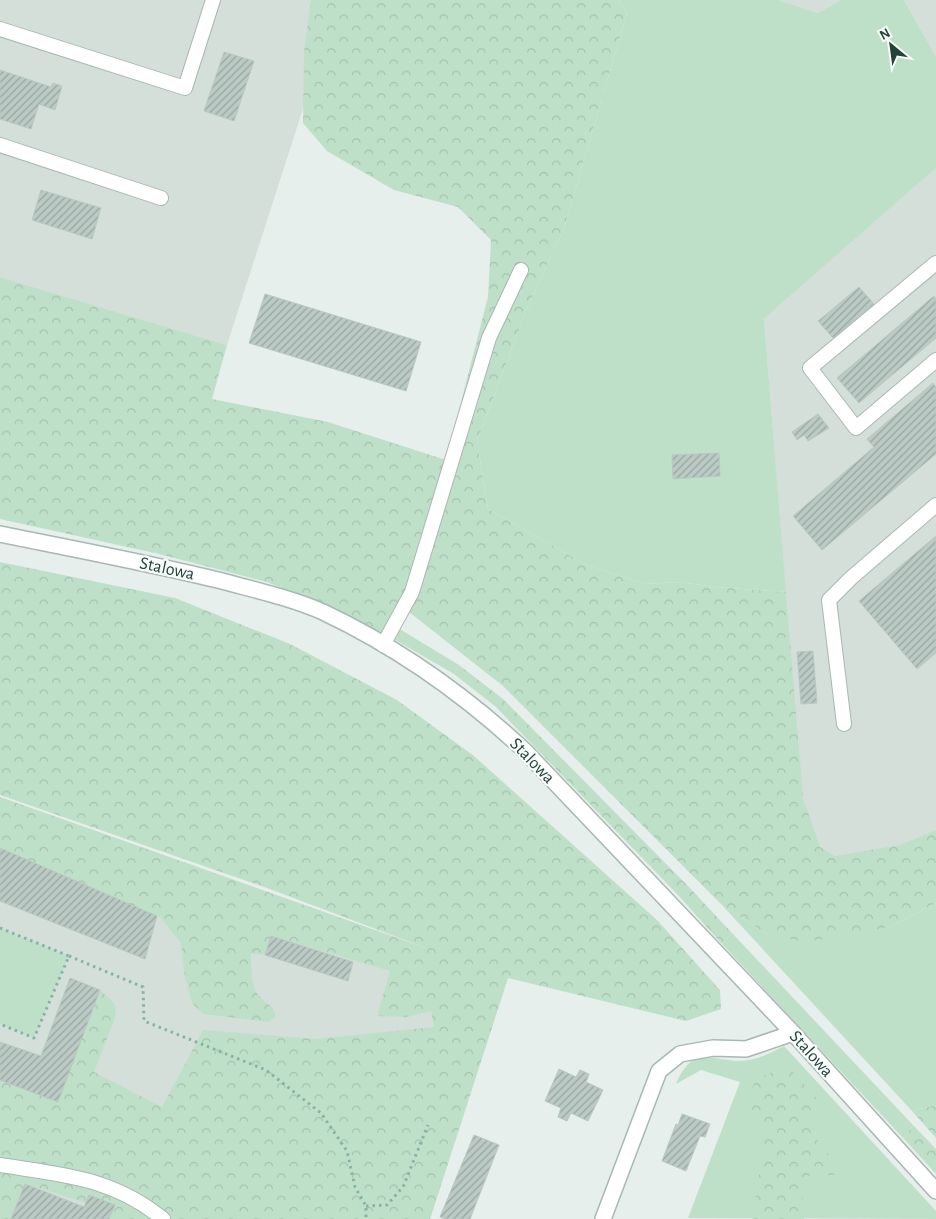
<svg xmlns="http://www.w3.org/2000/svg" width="936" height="1219" font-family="'Alegreya Sans',sans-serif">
	<defs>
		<pattern id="forest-crowns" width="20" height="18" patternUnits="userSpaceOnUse" patternTransform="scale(1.25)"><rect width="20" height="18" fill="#bfe0c8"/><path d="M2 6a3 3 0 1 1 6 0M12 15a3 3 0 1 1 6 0" fill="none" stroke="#a4c1ad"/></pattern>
		<pattern id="building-hatch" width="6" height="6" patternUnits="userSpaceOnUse" patternTransform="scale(1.25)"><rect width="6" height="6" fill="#bbcac4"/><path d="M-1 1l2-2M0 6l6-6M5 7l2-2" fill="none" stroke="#98a6a0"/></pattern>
	</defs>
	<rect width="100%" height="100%" fill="#e6efeb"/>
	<!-- built -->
	<g fill="#d4dfda">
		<polygon points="0,0 338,0 227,345 0,277"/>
		<polygon points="778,0 841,0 818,13"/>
		<polygon points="904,0 936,0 936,57"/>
		<polygon points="936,168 936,886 809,887 764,319"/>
		<polygon points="0,797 508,977 430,1219 0,1219"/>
	</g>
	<!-- green -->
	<g fill="#bfe0c8">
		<polygon points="618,0 778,0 818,13 841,0 904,0 936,57 936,168 764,319 786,592 716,587 679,582 645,584 587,565 488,509 477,441 526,311 564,228 627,13"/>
		<polygon points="398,628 459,665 454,674 392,638"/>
		<polygon points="936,903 936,1105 912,1111 721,904 768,935 890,927"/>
		<polygon points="0,928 69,956 34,1038 0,1024"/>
		<polygon points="732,933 913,1125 903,1138 722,944"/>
		<path d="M784 1046 936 1211V1219L688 1218 740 1082 701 1070 676 1084C693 1045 707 1060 740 1061 756 1061 770 1053 784 1046Z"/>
	</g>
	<!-- forest -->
	<g fill="url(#forest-crowns)">
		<polygon points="311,0 618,0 627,13 564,228 526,311 477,441 488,509 587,565 645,584 679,582 716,587 786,592 803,798 820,847 835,856 900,845 936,830 936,903 890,927 806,942 768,935 721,904 503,686 409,612 392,638 346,614 267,582 159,554 0,519 0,277 227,345 212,399 328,422 446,460 488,297 491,240 458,207 394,190 327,151 303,123 304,52"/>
		<path d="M0 562 175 598 290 644 397 700 474 756 657 920 720 990 721 1009 686 1021 508 978 430 1219H109L115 1205 89 1195 86 1203 26 1184 11 1219H0V1080L58 1101 100 990 114 1003 116 1015 94 1072 162 1107 203 1030 315 1039 434 1027 431 1011 406 1017 377 1016 390 971 271 936 265 955 251 953C251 966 251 980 256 992 261 1001 273 1004 276 1016L269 1022 203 1014 192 1003 185 978 181 943 161 918 0 848V797L434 951 267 888 0 795Z"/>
		<polygon points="459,665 503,699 688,886 732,933 722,944 678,895 496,707 454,674"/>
		<polygon points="787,1066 820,1102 807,1126 843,1174 801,1177 804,1219 752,1219 766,1132 747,1101 756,1079"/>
		<polygon points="936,1105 936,1138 912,1111"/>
		<polygon points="913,1125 936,1149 936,1174 903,1138"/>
	</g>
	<!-- building -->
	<g fill="url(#building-hatch)" stroke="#b8c9c2">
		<polygon points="224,52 254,61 234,121 204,111"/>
		<polygon points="0,70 51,87 53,83 62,86 55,110 39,104 31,129 0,119"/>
		<polygon points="41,190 101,208 92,239 32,220"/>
		<polygon points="859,287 874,304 833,338 818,321"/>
		<polygon points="265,294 421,342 406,391 249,343"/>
		<polygon points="934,296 936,299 936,338 859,403 837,378"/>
		<polygon points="933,383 936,387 936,454 822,550 793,516 874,447 867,439"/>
		<polygon points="818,414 829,428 808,441 804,435 797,440 792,432"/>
		<polygon points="719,453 720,476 673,479 672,455"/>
		<polygon points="936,536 936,653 917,669 859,601"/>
		<polygon points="813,651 817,703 801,704 797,652"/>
		<polygon points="0,848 157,916 145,959 0,901"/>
		<polygon points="271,936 353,962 348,981 265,955"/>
		<polygon points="70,978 100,990 58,1102 0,1080 0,1042 41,1056"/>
		<polygon points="559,1069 576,1077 580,1070 589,1074 586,1082 603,1090 588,1121 571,1113 567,1121 558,1117 561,1108 545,1101"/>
		<polygon points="682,1114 710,1124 705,1137 700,1136 686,1171 662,1161 676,1124 678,1125"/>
		<polygon points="474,1135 499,1145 470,1219 445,1219 440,1217"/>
		<polygon points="25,1184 84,1207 89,1195 115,1205 109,1219 11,1219"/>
	</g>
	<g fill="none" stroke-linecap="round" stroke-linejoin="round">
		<!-- service casing -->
		<g stroke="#a8b8b2" stroke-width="16">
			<g id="service">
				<polyline points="0,29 185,88 213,0"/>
				<polyline points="0,145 161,198"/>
				<polyline points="936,263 810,368 856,428 936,360"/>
				<polyline points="383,645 412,592 489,338 521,270"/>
				<polyline points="844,724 829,600 851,578 936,505"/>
				<path d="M0 1165C62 1175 112 1177 163 1219"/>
			</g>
		</g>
		<!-- minor casing -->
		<g stroke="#a8b8b2" stroke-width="18">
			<polyline id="minor" points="603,1219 659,1071 680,1054 713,1048 746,1049 793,1033"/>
		</g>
		<!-- tertiary casing -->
		<g stroke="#a8b8b2" stroke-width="18">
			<path id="tertiary" d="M0 534C74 549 149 563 222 581 255 590 291 598 323 612 397 647 465 695 525 751L793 1033 936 1191"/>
		</g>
		<!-- path -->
		<g stroke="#86b3a5" stroke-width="3" stroke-dasharray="2.5 4" stroke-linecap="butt">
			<polyline points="0,928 69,956 34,1038 0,1024"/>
			<polyline points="69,956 143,987 144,1021 266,1070 321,1113 347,1151 355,1187 366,1206 366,1219"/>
			<polyline points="366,1206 387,1205 403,1187 428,1125"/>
		</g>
		<!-- service -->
		<use href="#service" stroke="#fff" stroke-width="14"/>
		<!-- minor -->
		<use href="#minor" stroke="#fff" stroke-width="15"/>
		<!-- tertiary -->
		<use href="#tertiary" stroke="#fff" stroke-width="15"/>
	</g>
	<g text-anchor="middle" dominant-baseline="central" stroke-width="4.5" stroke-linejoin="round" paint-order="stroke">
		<!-- street labels -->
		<g font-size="18" fill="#24423a" stroke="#f7fbf9">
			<text transform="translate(167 569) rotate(12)">Stalowa</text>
			<text transform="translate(532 761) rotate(46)">Stalowa</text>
			<text transform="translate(811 1054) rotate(48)">Stalowa</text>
		</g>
	</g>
	<!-- north arrow -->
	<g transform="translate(891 45) rotate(331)" stroke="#f7fbf9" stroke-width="4" paint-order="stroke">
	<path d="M0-4L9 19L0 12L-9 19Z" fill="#24423a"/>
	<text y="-8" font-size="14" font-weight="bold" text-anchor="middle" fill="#24423a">N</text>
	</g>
</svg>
